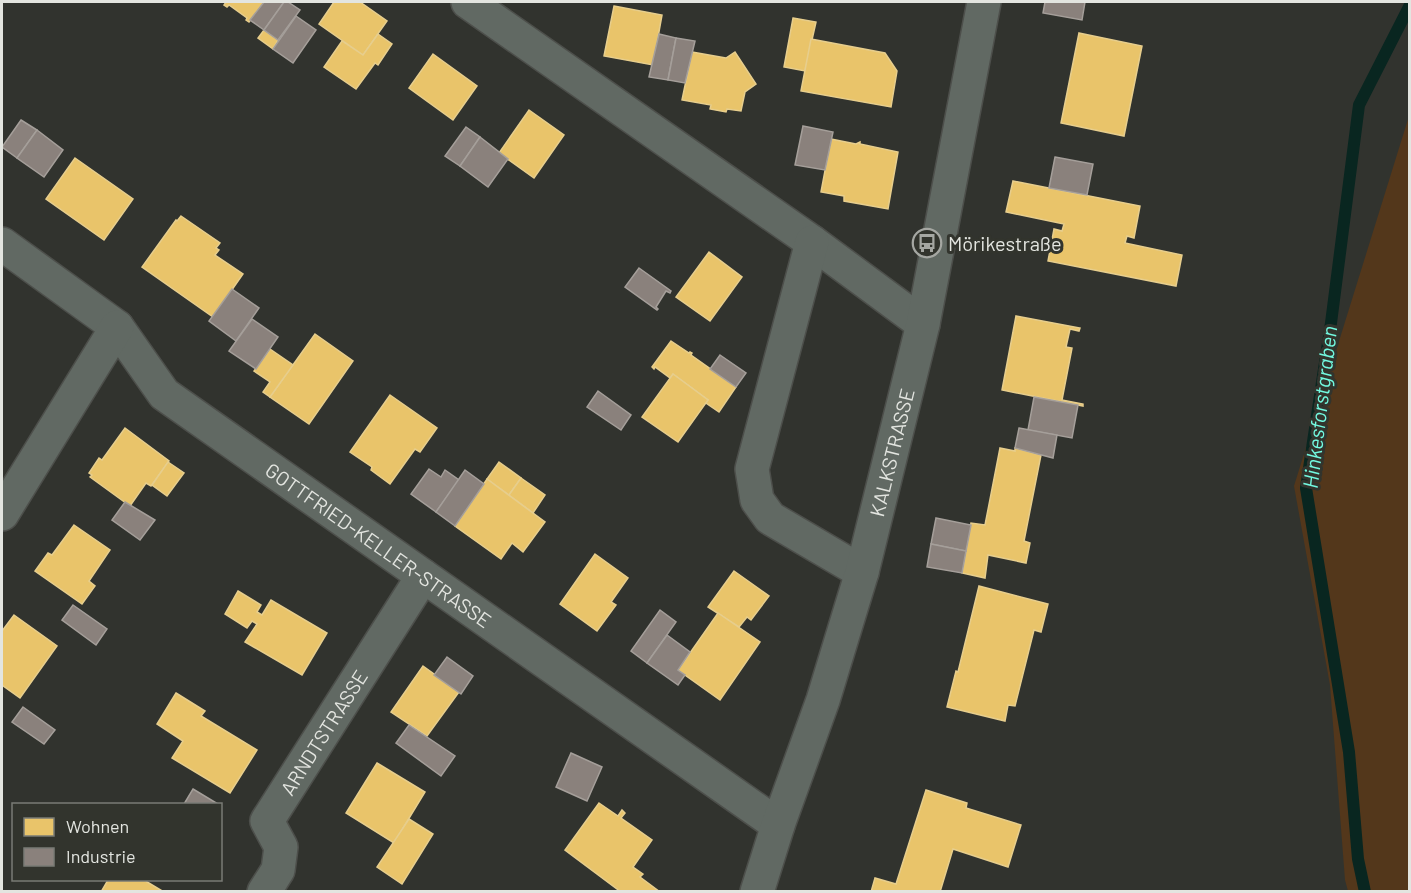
<svg xmlns="http://www.w3.org/2000/svg" width="1411" height="893" font-family="Barlow,sans-serif">
	<rect width="100%" height="100%" fill="#31332e"/>
	<!-- green -->
	<polygon fill="#53371b" points="1409,116 1409,891 1348,891 1345,880 1330,685 1294,486"/>
	<!-- homes -->
	<g fill="#e9c46a" stroke="#e7ce8d" stroke-width="1.5">
		<polygon points="226,2 264,2 249,22 246,20 247,18 229,5 227,7 224,5"/>
		<polygon points="334,2 360,2 387,21 363,55 319,24"/>
		<polygon points="614,6 662,15 653,65 604,56"/>
		<polygon points="793,18 816,22 805,71 784,67"/>
		<polygon points="264,30 278,40 273,49 258,38"/>
		<polygon points="1079,33 1142,46 1124,136 1061,123"/>
		<polygon points="378,34 392,44 378,65 375,63 356,89 324,67 342,41 363,55"/>
		<polygon points="811,39 885,53 897,71 891,107 801,91"/>
		<polygon points="692,52 726,58 735,52 756,84 745,92 741,111 727,109 726,112 710,109 711,105 682,100"/>
		<polygon points="433,54 477,86 453,120 409,88"/>
		<polygon points="529,110 564,135 534,178 499,153"/>
		<polygon points="831,139 856,144 860,142 860,144 898,152 888,209 844,201 844,196 821,192"/>
		<polygon points="75,158 133,199 104,240 46,199"/>
		<polygon points="1013,181 1140,206 1134,238 1127,236 1125,243 1182,255 1176,286 1048,261 1054,229 1062,231 1064,224 1006,212"/>
		<polygon points="181,216 220,243 216,248 219,250 215,255 243,274 213,317 142,267 176,220 177,221"/>
		<polygon points="709,252 742,277 710,321 676,297"/>
		<polygon points="1016,316 1080,328 1079,331 1070,329 1066,347 1072,348 1062,400 1083,404 1083,406 1002,390"/>
		<polygon points="315,334 353,361 309,424 270,397"/>
		<polygon points="671,341 689,353 690,352 692,353 691,355 736,387 719,412 706,403 708,400 673,374 670,378 655,367 654,369 652,367"/>
		<polygon points="270,349 293,365 270,397 263,392 270,382 254,371"/>
		<polygon points="673,374 708,400 678,442 642,417"/>
		<polygon points="390,395 437,428 420,452 415,449 390,484 371,470 372,467 350,452"/>
		<polygon points="125,428 169,461 151,486 146,483 130,506 90,477 92,475 89,473 99,458 102,460"/>
		<polygon points="1000,448 1015,451 1015,448 1041,455 1024,541 1030,543 1026,563 988,555 985,578 962,573 971,523 985,525"/>
		<polygon points="168,462 184,473 167,496 152,485"/>
		<polygon points="499,462 521,478 509,495 487,479"/>
		<polygon points="521,478 545,495 533,513 509,495"/>
		<polygon points="487,479 545,522 523,552 512,543 501,559 455,526"/>
		<polygon points="74,525 110,550 89,581 95,586 82,604 35,571 48,553 52,555"/>
		<polygon points="595,554 628,578 611,602 616,605 597,631 560,604"/>
		<polygon points="734,571 769,596 751,620 747,617 739,627 708,607"/>
		<polygon points="979,586 1048,604 1041,632 1034,630 1015,706 1008,705 1005,721 947,707 956,671 958,672"/>
		<polygon points="238,591 261,605 257,612 262,615 271,600 327,633 302,675 245,642 257,624 252,621 247,628 225,614"/>
		<polygon points="718,613 760,642 720,700 678,670"/>
		<polygon points="14,615 57,646 20,698 2,685 2,631"/>
		<polygon points="423,666 459,692 427,736 391,712"/>
		<polygon points="176,693 205,711 201,716 257,750 230,793 172,758 183,741 157,724"/>
		<polygon points="377,763 425,792 394,843 346,813"/>
		<polygon points="926,790 967,803 966,808 1021,825 1008,867 953,849 940,892 871,892 875,878 896,884"/>
		<polygon points="599,803 618,816 622,810 625,813 621,818 652,840 633,867 643,874 640,877 660,892 621,892 565,850"/>
		<polygon points="409,819 433,834 402,884 377,867"/>
		<polygon points="108,880 144,880 164,892 101,892"/>
	</g>
	<!-- industry -->
	<g fill="#8a817c" stroke="#a59f9a" stroke-width="1.5">
		<polygon points="264,2 284,2 264,30 250,20"/>
		<polygon points="284,2 288,2 300,10 278,40 264,30"/>
		<polygon points="1045,2 1085,2 1082,20 1043,13"/>
		<polygon points="296,16 316,30 293,63 273,49"/>
		<polygon points="659,34 676,38 668,80 649,77"/>
		<polygon points="676,38 695,41 685,83 668,80"/>
		<polygon points="21,120 37,130 17,158 2,147"/>
		<polygon points="803,126 833,132 825,170 795,165"/>
		<polygon points="466,127 480,137 460,166 445,156"/>
		<polygon points="37,130 63,150 44,177 17,158"/>
		<polygon points="480,137 508,159 488,187 460,166"/>
		<polygon points="1055,157 1093,164 1087,195 1049,188"/>
		<polygon points="639,268 671,291 670,293 666,291 656,307 658,309 657,310 625,287"/>
		<polygon points="232,289 259,308 236,341 209,321"/>
		<polygon points="252,319 278,337 256,369 229,351"/>
		<polygon points="720,355 746,373 736,387 710,369"/>
		<polygon points="598,391 631,415 621,430 587,407"/>
		<polygon points="1034,397 1078,405 1072,438 1028,430"/>
		<polygon points="1019,428 1057,435 1053,458 1015,448"/>
		<polygon points="429,469 441,477 445,470 459,480 436,512 411,494"/>
		<polygon points="465,470 484,484 455,526 436,512"/>
		<polygon points="125,502 155,520 140,540 112,520"/>
		<polygon points="936,518 971,525 966,551 931,544"/>
		<polygon points="931,544 966,551 962,573 927,567"/>
		<polygon points="73,605 107,629 96,645 62,620"/>
		<polygon points="660,610 676,622 647,663 631,651"/>
		<polygon points="667,635 690,652 678,670 685,675 678,685 647,663"/>
		<polygon points="447,657 473,676 461,694 434,675"/>
		<polygon points="23,707 55,730 44,744 12,722"/>
		<polygon points="409,725 455,756 441,776 396,743"/>
		<polygon points="571,753 602,767 587,801 556,787"/>
		<polygon points="193,789 218,804 184,804"/>
	</g>
	<g fill="none" stroke-linecap="round" stroke-linejoin="round">
		<!-- stream -->
		<polyline stroke="#092620" stroke-width="12" points="1365,892 1358,859 1349,752 1306,488 1331,323 1359,105 1410,5"/>
		<!-- minor casing -->
		<g stroke="#4d4f4b" stroke-width="36">
			<g id="minor">
				<polyline points="468,2 812,242 923,324"/>
				<polyline points="812,242 752,469 757,500 770,518 862,572"/>
				<path id="s1" d="M2 244 117 327 164 394 778 825"/>
				<polyline points="2,514 117,327"/>
				<path id="s2" d="M264 892 278 870 281 847 267 821 423 576"/>
				<path id="s3" d="M757 892 778 825 823 700 862 572 923 324 984 2"/>
			</g>
		</g>
		<!-- minor -->
		<use href="#minor" stroke="#616963" stroke-width="33"/>
	</g>
	<!-- icons -->
	<defs>
		<g id="bus-ring" transform="scale(1.5)"><circle r="9.5" fill="#32342d" stroke="#a5a7a2" stroke-width="1.5"/><path d="M-5-6H5V4H4V6H2V4H-2V6H-4V4H-5ZM-3.5-4V0h7V-4ZM-3.5 1.2v1.5H-2V1.2ZM2 1.2v1.5H3.5V1.2Z" fill="#a5a7a2"/></g>
	</defs>
	<g fill-rule="evenodd">
		<use href="#bus-ring" x="927" y="243"/>
	</g>
	<g text-anchor="middle" dominant-baseline="central" stroke-width="6" stroke-linejoin="round" paint-order="stroke">
		<!-- poi labels -->
		<g font-size="20" fill="#e3e5e0" stroke="#32342d" text-anchor="start">
			<text x="948" y="243">Mörikestraße</text>
		</g>
		<!-- street labels -->
		<g font-size="20" fill="#e3e5e0" stroke="#32342d">
			<text stroke="none"><textPath href="#s3" startOffset="460">KALKSTRASSE</textPath></text>
			<text stroke="none"><textPath href="#s1" startOffset="486">GOTTFRIED-KELLER-STRASSE</textPath></text>
			<text stroke="none"><textPath href="#s2" startOffset="184">ARNDTSTRASSE</textPath></text>
		</g>
		<!-- water labels -->
		<g font-size="21" font-style="italic" fill="#73fae1" stroke="#32342d">
			<text transform="translate(1319 407) rotate(-83)">Hinkesforstgraben</text>
		</g>
	</g>
	<!-- border -->
	<rect width="1411" height="893" fill="none" stroke="#e3e5e0" stroke-width="6"/>
	<!-- legend -->
	<rect x="12" y="803" width="210" height="78" fill="#32342d" stroke="#797b75" stroke-width="1.5"/>
	<rect x="24" y="818" width="30" height="18" fill="#e9c46a" stroke="#797b75" stroke-width="1.5"/>
	<text x="66" y="833" font-size="18" fill="#e3e5e0">Wohnen</text>
	<rect x="24" y="848" width="30" height="18" fill="#8a817c" stroke="#797b75" stroke-width="1.5"/>
	<text x="66" y="863" font-size="18" fill="#e3e5e0">Industrie</text>
</svg>
